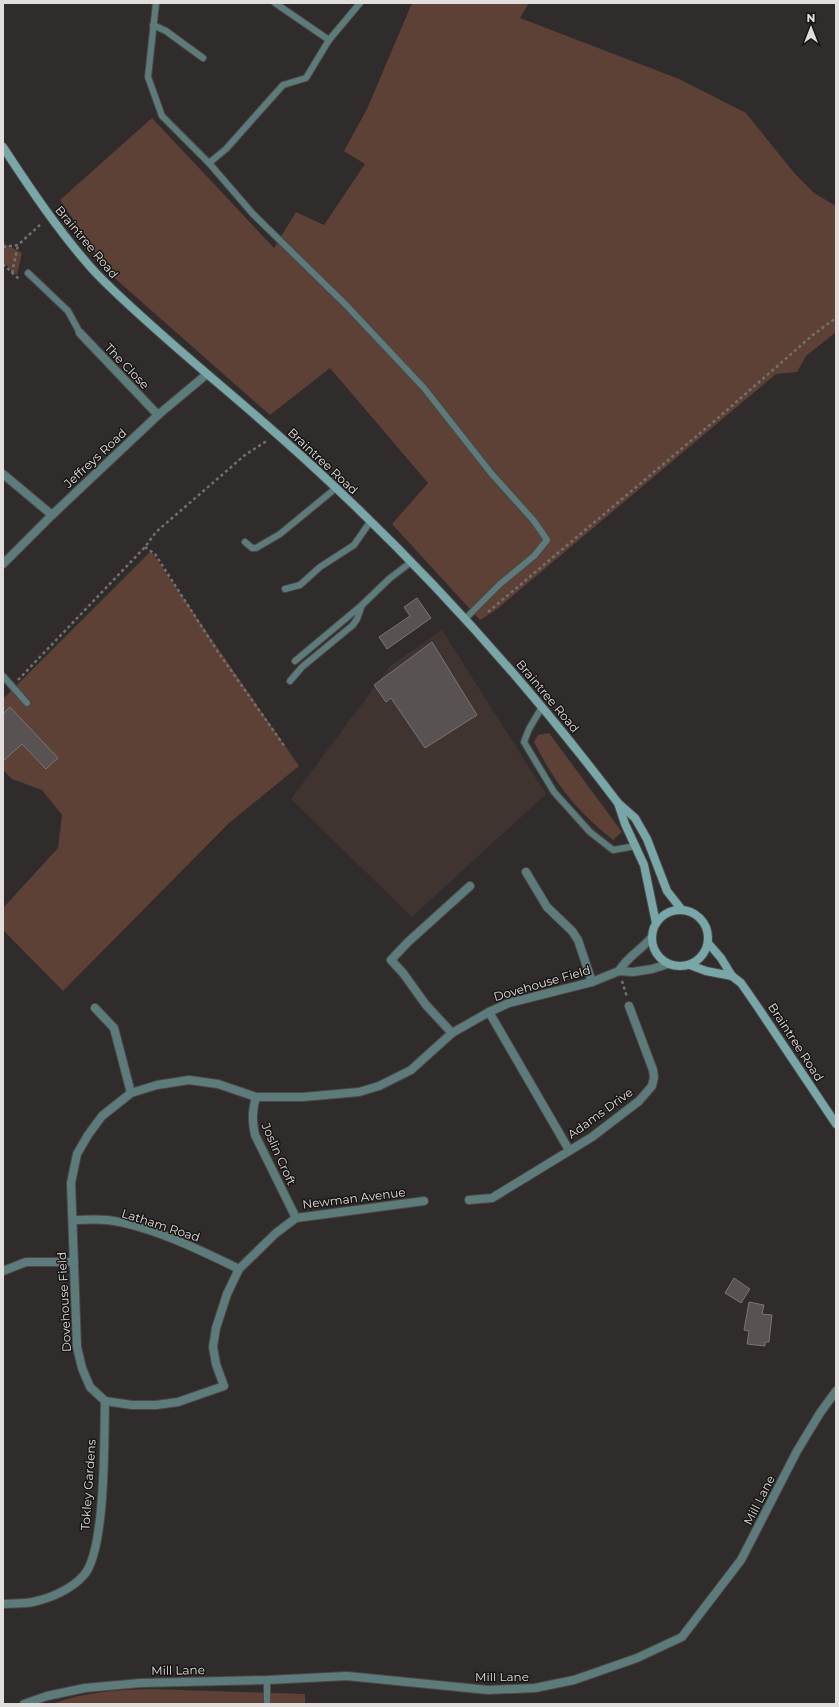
<svg xmlns="http://www.w3.org/2000/svg" width="839" height="1707" font-family="Montserrat,sans-serif">
	<rect width="100%" height="100%" fill="#302c2b"/>
	<!-- built -->
	<polygon fill="#3f3430" points="442,630 546,794 412,917 291,799 390,666"/>
	<!-- green -->
	<g fill="#5d4036">
		<polygon points="412,3 529,3 520,18 679,79 746,113 795,174 814,193 836,206 836,332 806,356 797,372 776,374 497,609 480,620 392,524 428,483 330,368 270,415 110,274 60,200 152,118 274,248 296,212 324,225 365,164 344,151 367,109"/>
		<polygon points="3,238 5,244 22,253 17,275 3,262"/>
		<polygon points="151,551 299,766 229,823 63,991 3,930 3,908 58,848 62,815 42,790 12,779 3,770 3,699"/>
		<path d="M549 733 622 832 613 840C576 810 556 785 534 742L538 735Z"/>
		<path d="M150 1689 305 1694V1704H52C83 1692 117 1690 150 1689Z"/>
	</g>
	<!-- building -->
	<g fill="#585352" stroke="#7a7473">
		<polygon points="417,598 431,618 387,649 379,637 410,616 404,607"/>
		<polygon points="432,642 477,715 425,748 391,698 386,702 374,685"/>
		<polygon points="10,707 58,758 46,769 22,744 3,761 3,714"/>
		<polygon points="734,1278 750,1289 741,1303 725,1293"/>
		<polygon points="749,1302 764,1305 762,1314 772,1315 769,1342 765,1342 765,1346 747,1344 749,1331 744,1330"/>
	</g>
	<g fill="none" stroke-linecap="round" stroke-linejoin="round">
		<!-- lane casing -->
		<g stroke="#4c4847" stroke-width="8">
			<g id="lane">
				<polyline points="156,3 148,77 162,116 209,163"/>
				<polyline points="275,3 329,40"/>
				<polyline points="360,3 329,40 306,78 283,85 226,149 209,163 253,214 346,305 424,388 491,473 534,521 547,540 534,556 500,584 465,619"/>
				<polyline points="153,25 166,31 203,58"/>
				<polyline points="28,273 68,311 80,333"/>
				<polyline points="245,542 252,548 256,548 280,534 336,488"/>
				<polyline points="285,589 300,585 320,567 354,545 370,522"/>
				<polyline points="295,661 362,605"/>
				<polyline points="3,676 27,703"/>
				<polyline points="290,681 302,667 353,625 357,619 362,605 389,579 411,562"/>
				<polyline points="542,707 529,729 524,742 554,792 590,832 613,850 636,846"/>
				<polyline points="267,1704 267,1680"/>
			</g>
		</g>
		<!-- street casing -->
		<g stroke="#4c4847" stroke-width="10">
			<g id="street">
				<polyline points="80,333 158,415"/>
				<polyline points="3,474 52,515"/>
				<polyline points="3,564 52,515 158,415 207,374"/>
				<polyline points="526,872 547,907 572,931 578,940 592,982"/>
				<path d="M619 971C627 957 641 950 651 938"/>
				<polyline points="95,1008 114,1028 131,1093"/>
				<polyline points="489,1012 569,1150"/>
				<polyline points="452,1033 426,1005 403,973 391,960 408,942 470,886"/>
				<path d="M256 1097C252 1111 252 1120 255 1135L296 1218"/>
				<polyline points="469,1200 492,1198 592,1137 639,1101 652,1086 654,1077 653,1070 629,1006"/>
				<polyline points="424,1201 296,1218 276,1233 239,1269 227,1294 216,1328 213,1347 216,1364 224,1386 178,1402 156,1405 132,1405 105,1401 90,1387 82,1368 77,1347 71,1183 77,1154 88,1135 102,1116 131,1093 157,1085 189,1080 218,1084 256,1097 303,1097 359,1092 379,1086 411,1070 452,1033 489,1012 509,1003 592,982 619,971 633,972 652,969 668,964"/>
				<path d="M73 1220C84 1220 96 1219 107 1220 149 1225 200 1250 239 1269"/>
				<polyline points="3,1271 26,1262 74,1262"/>
				<path d="M3 1604C13 1603 24 1604 33 1602 51 1598 72 1589 84 1575 106 1550 104 1438 105 1401"/>
				<polyline points="24,1704 47,1696 85,1688 140,1683 267,1680 347,1676 488,1690 535,1688 574,1680 637,1658 682,1637 741,1560 797,1451 820,1413 836,1391"/>
			</g>
		</g>
		<!-- secondary casing -->
		<g stroke="#4c4847" stroke-width="10">
			<g id="secondary">
				<path d="M3 147C31 190 60 233 94 271 112 290 131 307 150 324 202 371 256 414 307 461 421 565 525 680 618 803L635 818 647 839 667 891 682 910"/>
				<polyline points="618,803 625,824 644,865 656,923"/>
				<circle cx="680" cy="938" r="28"/>
				<polyline points="708,943 721,958 732,976 741,983 757,1006 836,1124"/>
				<polyline points="690,965 706,971 732,976"/>
			</g>
		</g>
		<!-- path -->
		<g stroke="#74706f" stroke-width="2.5" stroke-dasharray="3 3" stroke-linecap="butt">
			<polyline points="3,247 18,245 42,223"/>
			<polyline points="3,264 20,280"/>
			<polyline points="12,273 18,245"/>
			<polyline points="145,547 155,554 218,652 285,747"/>
			<polyline points="488,612 718,418 814,334 836,318"/>
			<polyline points="18,680 145,547 156,532 245,455 268,440"/>
			<polyline points="622,981 627,997"/>
		</g>
		<!-- lane -->
		<use href="#lane" stroke="#5e7b7b" stroke-width="6"/>
		<!-- street -->
		<use href="#street" stroke="#5e7b7b" stroke-width="8"/>
		<!-- secondary -->
		<use href="#secondary" stroke="#79a6a7" stroke-width="8"/>
	</g>
	<g text-anchor="middle" dominant-baseline="central" stroke-width="3" stroke-linejoin="round" paint-order="stroke">
		<!-- street labels -->
		<g font-size="12" fill="#e1dedd" stroke="#171514">
			<text transform="translate(87 242) rotate(50)">Braintree Road</text>
			<text transform="translate(127 366) rotate(46)">The Close</text>
			<text transform="translate(95 458) rotate(-43)">Jeffreys Road</text>
			<text transform="translate(323 461) rotate(43)">Braintree Road</text>
			<text transform="translate(548 696) rotate(50)">Braintree Road</text>
			<text transform="translate(542 983) rotate(-16)">Dovehouse Field</text>
			<text transform="translate(796 1042) rotate(57)">Braintree Road</text>
			<text transform="translate(600 1113) rotate(-36)">Adams Drive</text>
			<text transform="translate(279 1154) rotate(66)">Joslin Croft</text>
			<text transform="translate(354 1198) rotate(-7)">Newman Avenue</text>
			<text transform="translate(161 1225) rotate(18)">Latham Road</text>
			<text transform="translate(64 1302) rotate(-93)">Dovehouse Field</text>
			<text transform="translate(88 1485) rotate(-86)">Tokley Gardens</text>
			<text transform="translate(759 1500) rotate(-63)">Mill Lane</text>
			<text transform="translate(178 1670) rotate(-1)">Mill Lane</text>
			<text x="502" y="1676">Mill Lane</text>
		</g>
	</g>
	<!-- border -->
	<rect width="839" height="1707" fill="none" stroke="#e1dedd" stroke-width="8"/>
	<!-- north arrow -->
	<g transform="translate(811 28)" stroke="#171514" stroke-width="3" paint-order="stroke">
	<path d="M0-3L7 15L0 10L-7 15Z" fill="#e1dedd"/>
	<text y="-6" font-size="11" font-weight="bold" text-anchor="middle" fill="#e1dedd">N</text>
	</g>
</svg>
